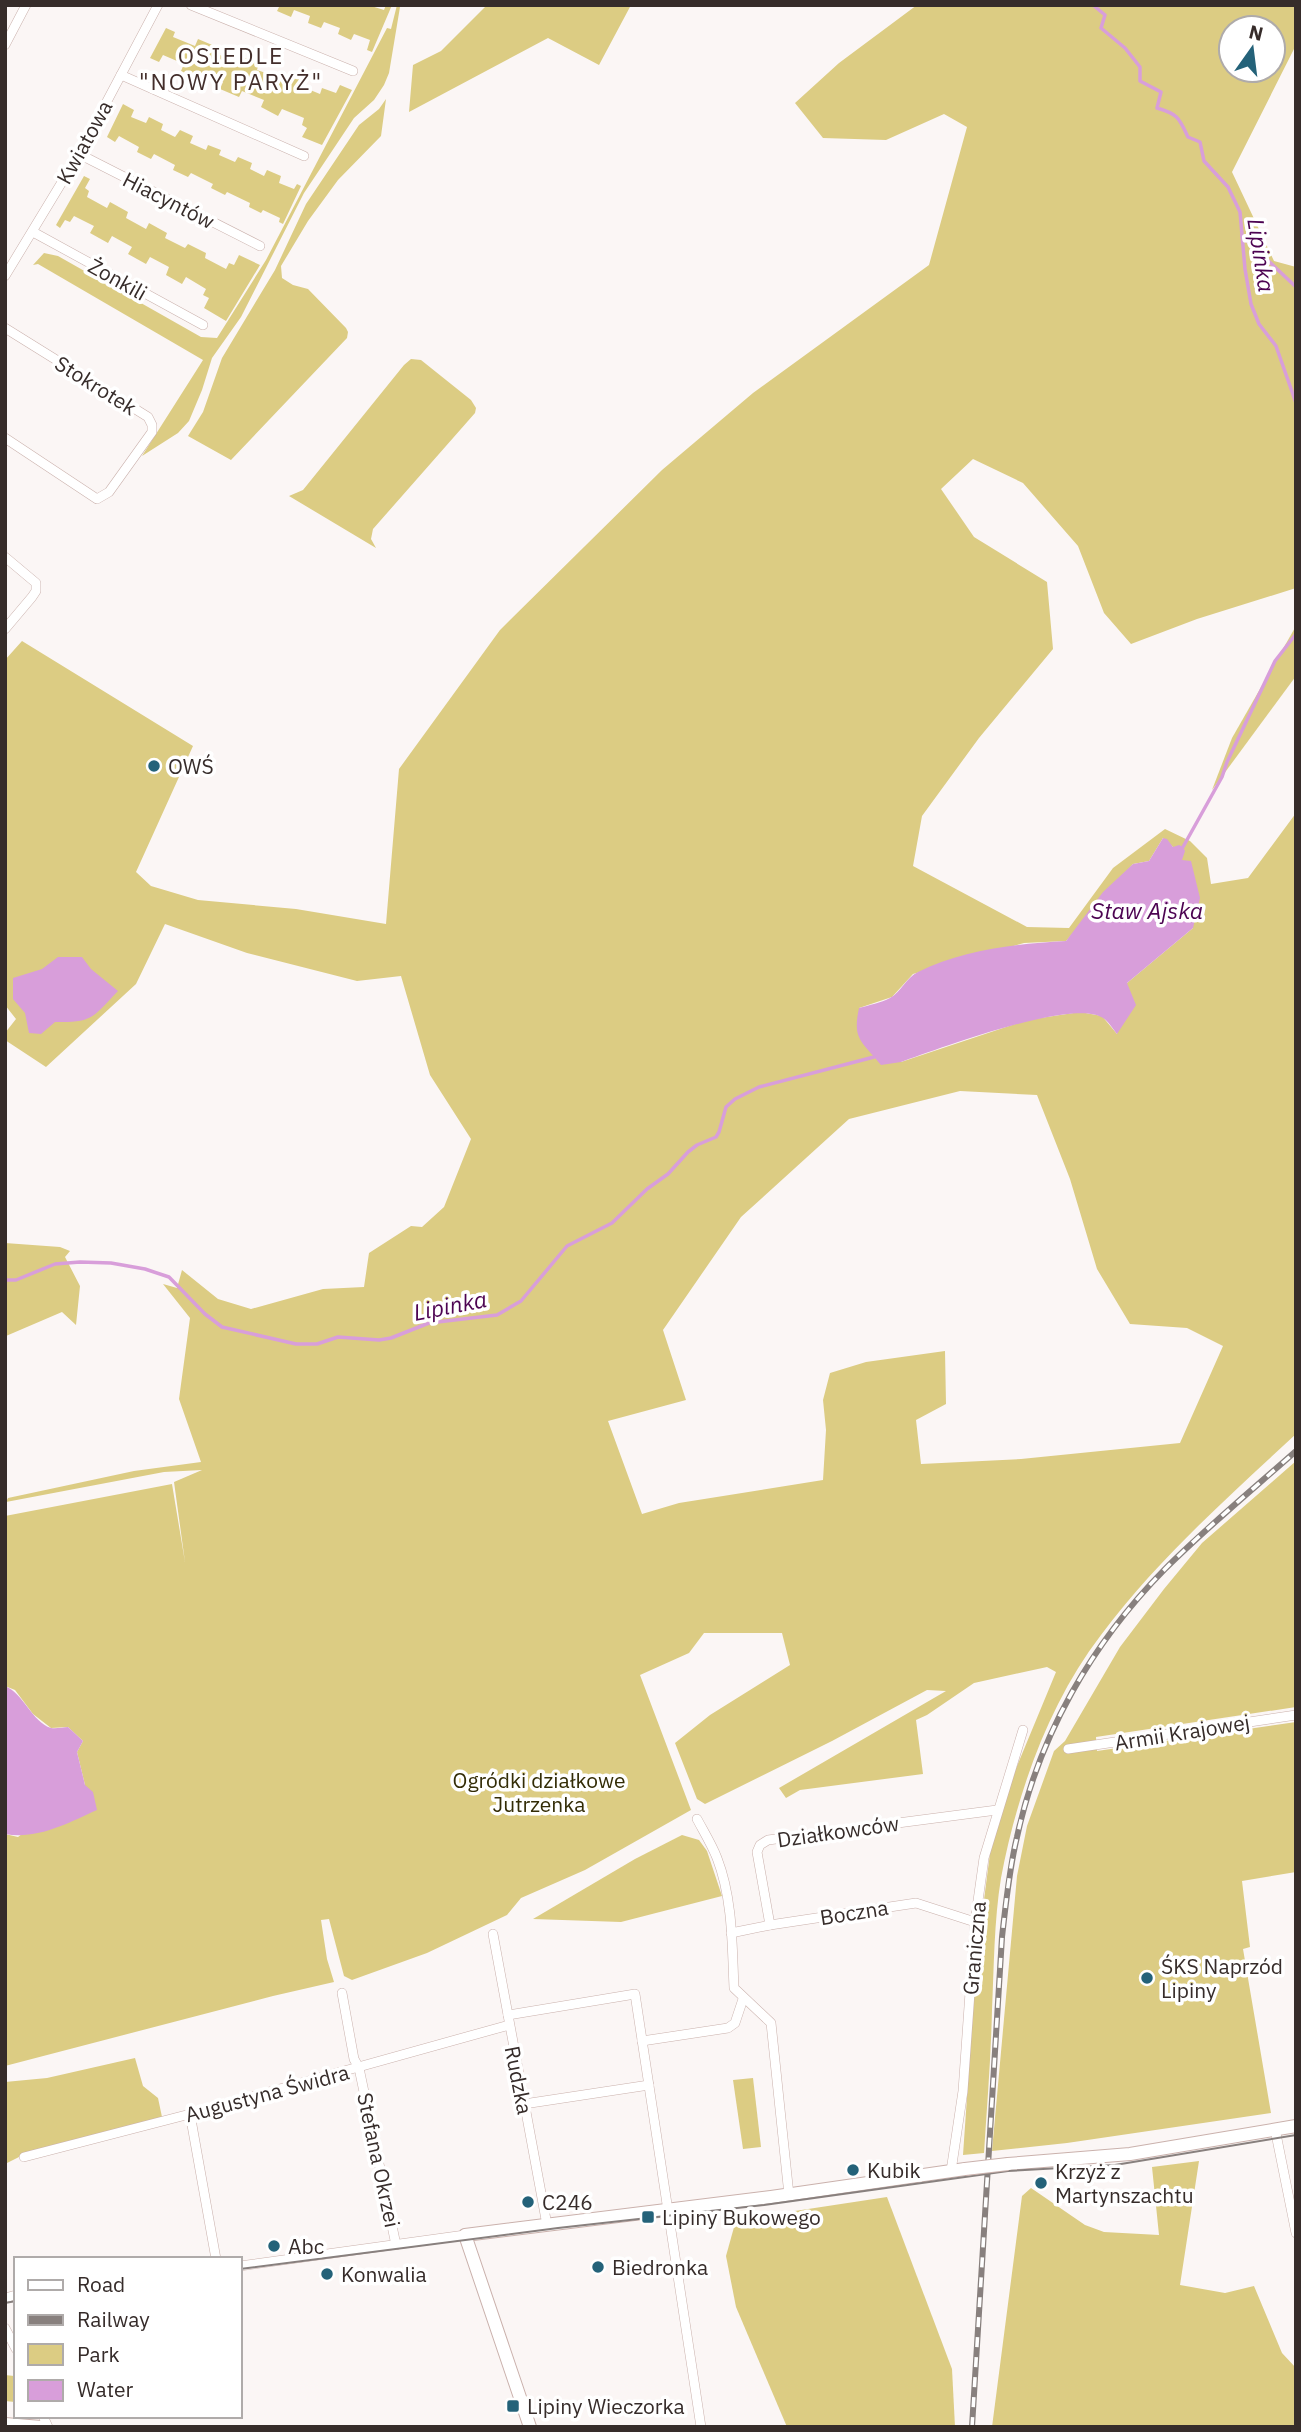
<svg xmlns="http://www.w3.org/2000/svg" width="1301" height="2432" font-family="'IBM Plex Sans',sans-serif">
	<rect width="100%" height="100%" fill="#fbf6f5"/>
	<!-- green -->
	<g fill="#dccc83" fill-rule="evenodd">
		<polygon points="280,5 368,5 384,10 386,5 392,5 372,52 367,50 370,40 354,34 351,40 338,34 340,28 324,22 321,28 308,23 310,16 294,10 291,17 277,11"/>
		<polygon points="397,5 400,7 389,73 384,85 374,100 354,118 304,193 241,317 212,358 202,390 189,421 178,433 142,456 203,360 38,264 33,265 44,253 58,256 201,337 217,338 266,260 387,28 391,29"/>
		<polygon points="487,5 631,5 599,65 548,38 409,112 413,65 441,51"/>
		<path d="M917 5H1296V45L1232 172 1274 261 1296 267V588L1197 619 1131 644 1104 613 1078 546 1023 483 973 459 941 489 974 537 1047 582 1053 649 979 738 922 816 913 866 1027 927 1069 928 1113 868 1165 829 1190 841 1207 858 1211 884 1248 878 1296 813V1434C1227 1498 1157 1560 1101 1635 1048 1704 1017 1794 1001 1878 994 1921 994 1967 992 2010 991 2058 987 2105 984 2153L963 2155 977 1953 991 1846 1010 1783 1056 1672 1047 1667 974 1683 927 1715 916 1720 923 1774 800 1790 786 1798 779 1788 946 1691 927 1690 832 1741 705 1804 697 1799 675 1743 710 1715 790 1665 782 1633H704L689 1653 640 1675 691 1810 585 1870 521 1898 507 1915 427 1953 352 1980 344 1976 329 1919 321 1920 327 1959 334 1982 273 1996 5 2066V1834L18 1837 85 1785 77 1752 83 1741 68 1727 51 1728 33 1714 15 1690 5 1686V1516L172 1484 185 1562 174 1482 202 1470 164 1472 6 1502 8 1498 134 1471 201 1462 179 1399 190 1318 163 1284 177 1288 182 1270 218 1299 251 1309 323 1289 364 1287 369 1253 411 1226 422 1227 444 1207 471 1139 430 1075 401 976 357 981 247 953 165 924 136 984 46 1067 5 1040V1033L16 1019 5 1005V660L22 641 193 746 136 872 151 886 198 900 296 909 386 924 399 769 500 630 662 470 753 393 929 265 967 127 944 114 886 140 823 138 795 103 839 63ZM1231 28H1273V70H1231ZM1163 838 1173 847 1181 860 1193 928 1127 983 1117 1034 1102 1016 1080 1012 1027 1020 901 1062 859 1008 892 997 913 974 1024 943 1066 941 1133 864 1149 861ZM960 1091 1037 1095 1070 1179 1097 1269 1130 1324 1187 1328 1223 1346 1180 1443 1021 1459 921 1464 916 1420 946 1404 945 1351 866 1362 830 1373 823 1400 826 1430 823 1480 679 1503 642 1514 608 1421 686 1400 663 1330 741 1217 849 1119Z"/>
		<polygon points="166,28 175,32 173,37 195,46 198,39 217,47 215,53 237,62 240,56 259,63 257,70 278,77 281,72 300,79 298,85 320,94 322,88 336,93 340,85 352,90 322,145 302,137 307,128 302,125 304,118 282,109 278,116 261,107 264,100 242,91 239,97 220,89 223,82 202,73 198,79 181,71 184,64 163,55 159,62 150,58"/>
		<polygon points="386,99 381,136 338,180 308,221 281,266 282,278 293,285 308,289 346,328 348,332 347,338 231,460 188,436 203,412 222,358 275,270 306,204 359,125 379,109"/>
		<polygon points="123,104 134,110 131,117 146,123 149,117 163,124 161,130 175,137 180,130 193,136 190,143 206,150 208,145 221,150 219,155 235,162 238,157 252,163 250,169 264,176 267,170 281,176 279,183 294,189 297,184 301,186 283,224 279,222 280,218 263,210 261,213 249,207 250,203 227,192 225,195 211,188 213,184 191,173 188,177 173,170 175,165 154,154 151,159 137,152 139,147 119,136 115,142 107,137"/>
		<polygon points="84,176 90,179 85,188 89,191 87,197 107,208 110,202 128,212 126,218 146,229 149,223 167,233 165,238 185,248 188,244 206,253 205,258 226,269 229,263 234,265 239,255 260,265 226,321 204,308 209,298 203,295 206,289 186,277 182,284 166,275 169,267 150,257 146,264 128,254 132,247 112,236 108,243 90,233 94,226 74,216 70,222 65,220 60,228 56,225"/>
		<polygon points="411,359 421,360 471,400 476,408 475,413 373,529 371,539 376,548 289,496 303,490 404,365"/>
		<polygon points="1296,626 1296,676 1212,790 1232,738"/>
		<polygon points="5,1243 60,1247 70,1251 65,1257 80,1286 76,1325 62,1312 6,1336"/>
		<polygon points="1296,1461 1296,1707 1096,1737 1097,1751 1296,1722 1296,1872 1242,1881 1250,1947 1243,1949 1271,2113 1067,2143 992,2151 1017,1876 1027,1826 1054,1751 1065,1741 1120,1647 1164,1589 1202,1543"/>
		<polygon points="682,1835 699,1840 707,1851 722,1896 621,1922 533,1919 635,1859"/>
		<polygon points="135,2058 143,2086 158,2098 162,2117 23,2155 5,2164 5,2082 47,2078"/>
		<polygon points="753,2078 761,2147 743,2149 733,2080"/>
		<polygon points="1199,2161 1180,2285 1225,2293 1254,2286 1282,2353 1296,2368 1296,2427 992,2427 1022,2196 1031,2188 1085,2225 1104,2232 1159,2235 1152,2167"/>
		<polygon points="887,2197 952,2369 955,2427 787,2427 736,2307 726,2256 736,2220"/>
		<polygon points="5,2375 14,2376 15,2402 5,2401"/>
	</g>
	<!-- water -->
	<g fill="#d89eda">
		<path d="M1163 838 1167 839 1173 847 1179 845 1183 847 1185 851 1182 860 1191 861 1200 898 1193 928 1127 983 1136 1005 1117 1034C1113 1029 1108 1021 1103 1018 1074 997 936 1050 901 1062L881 1065C862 1041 852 1040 859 1008 869 1005 881 1003 890 998 901 992 906 978 918 972 964 949 1015 944 1066 941L1103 892 1133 864 1149 861Z"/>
		<path d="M58 957H82L91 969 118 991C93 1017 93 1023 55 1022L41 1034 29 1033 25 1013 13 999V978L42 969Z"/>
		<path d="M5 1686C24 1694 32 1722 51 1728 56 1729 64 1727 68 1727L83 1741 77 1752 85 1785 93 1792 97 1810C68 1823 37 1840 5 1834Z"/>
	</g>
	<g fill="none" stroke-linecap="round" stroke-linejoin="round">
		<!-- stream -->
		<g stroke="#d89eda" stroke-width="3.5">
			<path d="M1093 5 1105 15 1101 28 1125 48 1140 67V81L1161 92 1157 108C1178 114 1179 118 1188 137L1200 142 1204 161 1228 187 1240 212 1245 269 1251 304 1259 324 1276 346 1296 403"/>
			<polyline points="1242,236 1296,287"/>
			<polyline points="1183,847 1222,777 1227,762 1275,661 1296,634"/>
			<polyline points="5,1280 16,1280 55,1264 80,1262 111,1263 145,1269 169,1277 205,1314 222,1327 296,1344 317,1344 338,1337 379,1340 391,1338 429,1323 497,1315 521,1301 567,1246 612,1223 647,1189 668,1174 688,1152 697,1145 716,1137 719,1132 726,1107 735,1099 759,1087 874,1057"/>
		</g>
		<!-- street casing -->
		<g stroke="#cab1ac" stroke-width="10">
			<g id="street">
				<polyline points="191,5 353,71"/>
				<polyline points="5,45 26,5"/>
				<polyline points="121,75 304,156"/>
				<polyline points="79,154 260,246"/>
				<polyline points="33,232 203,325"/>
				<polyline points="5,276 79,154 158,5"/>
				<polyline points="5,328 148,417 152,425 152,432 109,492 97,499 5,438"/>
				<polyline points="5,557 36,583 36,591 32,597 5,629"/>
				<polyline points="1068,1749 1296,1715"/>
				<path d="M697 1819C704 1832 712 1845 717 1858 733 1899 732 1946 734 1988L771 2023 789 2195"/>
				<polyline points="770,1925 757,1852 760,1845 768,1840 997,1810"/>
				<polyline points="731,1933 770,1925 916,1903 975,1922"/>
				<polyline points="493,1934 547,2225"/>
				<polyline points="342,1993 354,2059 359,2068 396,2245"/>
				<polyline points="508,2015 635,1994 701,2427"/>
				<polyline points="642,2041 728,2028 735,2023 743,1999"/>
				<polyline points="524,2104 649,2085"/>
				<polyline points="190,2114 216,2259"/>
				<polyline points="1275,2129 1296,2233"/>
				<polyline points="24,2157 190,2114 509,2025"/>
				<polyline points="951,2171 963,2091 975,1922 984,1858 1023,1730"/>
				<polyline points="240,2266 465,2235"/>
				<polyline points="5,2298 16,2295"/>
				<polyline points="5,2328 16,2349"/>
				<polyline points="43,2416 48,2427"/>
			</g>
		</g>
		<!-- secondary casing -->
		<g stroke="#cab1ac" stroke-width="14">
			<g id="secondary">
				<polyline points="1008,2164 1130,2154 1296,2126"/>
				<polyline points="5,2424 41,2427"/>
				<polyline points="530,2427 465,2235 771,2197 965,2169"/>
			</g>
		</g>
		<!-- street -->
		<use href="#street" stroke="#fff" stroke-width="9"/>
		<!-- secondary -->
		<use href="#secondary" stroke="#fff" stroke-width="12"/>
		<!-- tram -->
		<g stroke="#88807e" stroke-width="2">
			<polyline points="240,2269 558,2228 764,2205 1008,2171 1115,2165 1296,2135"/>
			<polyline points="5,2303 16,2301"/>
		</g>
		<!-- rail casing -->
		<g stroke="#88807e" stroke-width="6">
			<path id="rail" d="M972 2427 1002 1937C1006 1903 1009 1870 1017 1837 1039 1735 1092 1643 1165 1569 1206 1528 1252 1490 1296 1451"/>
		</g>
		<!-- rail -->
		<use href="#rail" stroke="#fff" stroke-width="3.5" stroke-dasharray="10" stroke-linecap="butt"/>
		<!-- secondary-bridge casing -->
		<g stroke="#cab1ac" stroke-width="14" stroke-linecap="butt">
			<polyline id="secondary-bridge" points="965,2169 1008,2164"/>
		</g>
		<!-- secondary-bridge -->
		<use href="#secondary-bridge" stroke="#fff" stroke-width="12"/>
	</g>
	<!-- markers -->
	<g fill="#246279" stroke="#fff" stroke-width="2.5">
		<circle cx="154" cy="766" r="7"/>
		<circle cx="1147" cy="1978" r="7"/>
		<circle cx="853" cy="2170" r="7"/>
		<circle cx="1041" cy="2183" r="7"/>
		<circle cx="528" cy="2202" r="7"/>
		<rect x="641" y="2210" width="14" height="14" rx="3.5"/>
		<circle cx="274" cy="2246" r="7"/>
		<circle cx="598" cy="2267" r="7"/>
		<circle cx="327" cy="2274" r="7"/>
		<rect x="506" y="2399" width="14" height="14" rx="3.5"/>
	</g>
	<g text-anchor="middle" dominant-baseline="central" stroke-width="7" stroke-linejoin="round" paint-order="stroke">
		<!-- street labels -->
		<g font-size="21" fill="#362c2a" stroke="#fff">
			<text transform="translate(84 142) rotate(-61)">Kwiatowa</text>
			<text transform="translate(169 200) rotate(27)">Hiacyntów</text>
			<text transform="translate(118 279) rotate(29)">Żonkili</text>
			<text transform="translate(96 385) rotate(32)">Stokrotek</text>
			<text transform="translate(1182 1732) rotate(-9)">Armii Krajowej</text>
			<text transform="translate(838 1831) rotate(-8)">Działkowców</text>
			<text transform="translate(854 1912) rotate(-9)">Boczna</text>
			<text transform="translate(974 1948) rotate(-85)">Graniczna</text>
			<text transform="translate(519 2080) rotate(79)">Rudzka</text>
			<text transform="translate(267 2093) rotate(-15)">Augustyna Świdra</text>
			<text transform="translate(379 2160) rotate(78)">Stefana Okrzei</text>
		</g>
		<!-- poi labels -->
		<g font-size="21" fill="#362c2a" stroke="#fff" text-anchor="start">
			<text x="168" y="766">OWŚ</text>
			<text x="1161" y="1966">ŚKS Naprzód<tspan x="1161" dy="24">Lipiny</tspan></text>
			<text x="867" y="2170">Kubik</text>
			<text x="1055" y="2171">Krzyż z<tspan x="1055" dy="24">Martynszachtu</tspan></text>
			<text x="542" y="2202">C246</text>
			<text x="662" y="2217">Lipiny Bukowego</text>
			<text x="288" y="2246">Abc</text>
			<text x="612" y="2267">Biedronka</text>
			<text x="341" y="2274">Konwalia</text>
			<text x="527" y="2406">Lipiny Wieczorka</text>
		</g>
		<!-- park labels -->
		<g font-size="21" fill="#332c06" stroke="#fff">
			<text x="539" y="1780">Ogródki działkowe<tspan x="539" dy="24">Jutrzenka</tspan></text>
		</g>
		<!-- neighbourhood labels -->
		<g font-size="23" letter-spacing="2" fill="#432e2b" stroke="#fff">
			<text x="231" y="55">OSIEDLE<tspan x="231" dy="26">"NOWY PARYŻ"</tspan></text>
		</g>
		<!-- water labels -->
		<g font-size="23" font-style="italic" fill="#4c0351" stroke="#fff">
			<text transform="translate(1262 255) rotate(81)">Lipinka</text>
			<text x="1147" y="910">Staw Ajska</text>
			<text transform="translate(450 1305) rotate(-11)">Lipinka</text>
		</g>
	</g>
	<!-- border -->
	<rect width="1301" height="2432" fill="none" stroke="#362c2a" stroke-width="14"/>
	<!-- legend -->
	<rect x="14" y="2257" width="228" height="161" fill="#ffffff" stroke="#afabaa" stroke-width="2"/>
	<rect x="28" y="2280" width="35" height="10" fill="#ffffff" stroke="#afabaa" stroke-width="2"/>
	<text x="77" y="2292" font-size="21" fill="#362c2a">Road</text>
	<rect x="28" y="2315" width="35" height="10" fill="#88807e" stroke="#afabaa" stroke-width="2"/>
	<text x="77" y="2327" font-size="21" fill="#362c2a">Railway</text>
	<rect x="28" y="2344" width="35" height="21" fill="#dccc83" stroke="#afabaa" stroke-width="2"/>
	<text x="77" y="2362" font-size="21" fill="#362c2a">Park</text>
	<rect x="28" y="2380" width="35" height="21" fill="#d89eda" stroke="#afabaa" stroke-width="2"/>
	<text x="77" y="2397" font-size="21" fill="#362c2a">Water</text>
	<!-- north arrow -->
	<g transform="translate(1252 49) rotate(14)"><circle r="33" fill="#ffffff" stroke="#afabaa" stroke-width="2"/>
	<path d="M0-5L12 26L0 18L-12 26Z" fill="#246279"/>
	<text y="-10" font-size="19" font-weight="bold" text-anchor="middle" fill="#362c2a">N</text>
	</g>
</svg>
